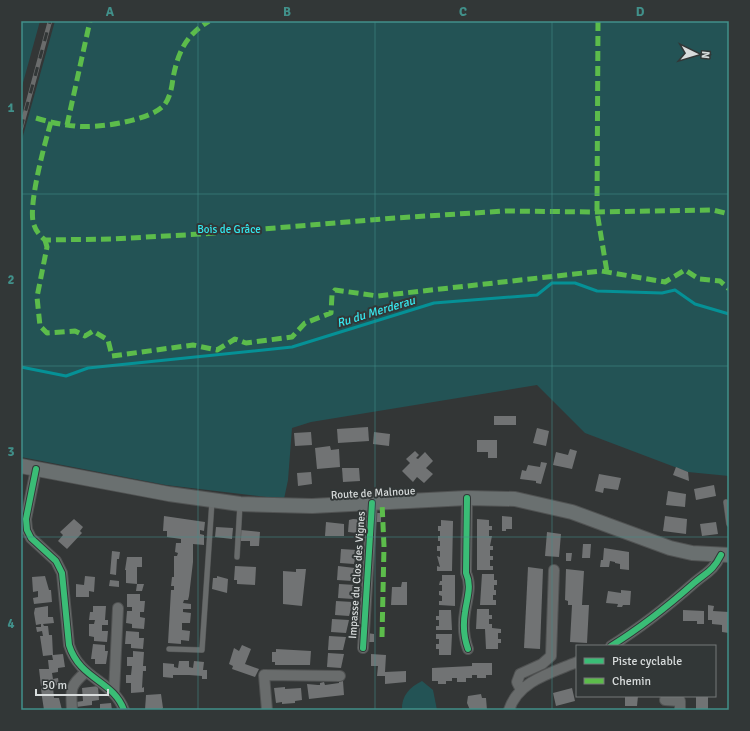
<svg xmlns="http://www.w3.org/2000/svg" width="750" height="731" font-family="Signika,sans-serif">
	<rect width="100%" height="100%" fill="#333636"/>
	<!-- green -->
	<g fill="#235355">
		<polygon points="21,21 40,21 21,90"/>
		<polygon points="55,21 729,21 729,476 688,472 585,433 537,385 311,422 292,428 288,480 284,499 166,485 21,457 21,143"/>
		<path d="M422 681 433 690 437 710H402C401 696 410 687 422 681Z"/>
	</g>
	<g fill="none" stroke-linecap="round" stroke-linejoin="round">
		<!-- stream -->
		<polyline stroke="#059196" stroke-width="3" points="21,367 66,376 88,368 292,347 434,303 537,295 552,283 575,283 597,291 662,293 675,290 695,304 729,314"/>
	</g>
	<!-- building -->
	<g fill="#717374">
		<rect x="494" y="416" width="22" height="9"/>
		<polygon points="368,427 369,441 338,443 337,429"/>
		<polygon points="537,428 549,431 546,446 533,443"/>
		<polygon points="311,432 312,445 295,446 294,433"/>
		<polygon points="374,432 390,434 389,446 373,444"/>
		<polygon points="477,440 497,440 497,458 488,458 488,452 477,452"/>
		<polygon points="330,446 331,450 339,449 340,467 317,469 315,448"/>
		<polygon points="570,449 577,451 572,469 553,465 556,452 568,455"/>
		<polygon points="415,451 419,455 416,458 418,459 425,452 433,461 426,468 433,474 424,483 417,477 413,482 402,471 410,463 406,459"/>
		<polygon points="541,462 547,463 541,484 536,483 536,481 520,479 522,470 526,471 528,465 540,467"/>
		<polygon points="676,467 688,472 689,481 673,475"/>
		<polygon points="342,468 359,468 360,481 343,482"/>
		<polygon points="311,472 312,484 298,486 297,473"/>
		<polygon points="599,474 621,478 618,490 604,488 603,493 595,491"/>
		<polygon points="714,485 716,496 696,500 694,489"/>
		<polygon points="668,491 686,494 685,507 666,505"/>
		<rect x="375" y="513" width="6" height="9"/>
		<polygon points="164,516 205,522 204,531 200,530 200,534 204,535 204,545 193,544 193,562 189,596 188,600 184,600 183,603 191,604 191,609 183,609 183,612 191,613 190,623 182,623 182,630 190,631 189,641 181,640 181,644 168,643 171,590 174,590 174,586 171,586 172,577 174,577 174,556 177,556 178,553 175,552 176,543 181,543 181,539 167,537 167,531 163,531"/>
		<polygon points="502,516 512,517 512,529 506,529 506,531 502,531"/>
		<polygon points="665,516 687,519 686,534 663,531"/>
		<polygon points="74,519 83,527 80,531 82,533 67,549 58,541 63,535 60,532"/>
		<polygon points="353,519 368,520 367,534 348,532 349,520"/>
		<polygon points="477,519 489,520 489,526 492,526 492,530 489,530 489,536 492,536 490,546 493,546 493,550 490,550 490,556 493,556 493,560 490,560 490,566 493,566 493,570 477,570"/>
		<polygon points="441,520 453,521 453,523 452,571 437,571 437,566 440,567 437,556 440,557 440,551 437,551 437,546 440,546 440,541 438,541 438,536 440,536 440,531 438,531 438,526 441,526"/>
		<polygon points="326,522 344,524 344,536 325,536"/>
		<polygon points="716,522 718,534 702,536 700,524"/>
		<polygon points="216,527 233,528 232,539 215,537"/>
		<polygon points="241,530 260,532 259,546 250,546 250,541 240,541"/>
		<polygon points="547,532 561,534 559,557 545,556"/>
		<polygon points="583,544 591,544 590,558 582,558"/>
		<polygon points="604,548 629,552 629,570 620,569 620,564 615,563 615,562 610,561 609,567 600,567 601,560 603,560"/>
		<polygon points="341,549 357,550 354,564 340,563"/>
		<polygon points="112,551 120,552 119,559 117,559 116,575 110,574"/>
		<polygon points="566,553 572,553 571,561 566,561"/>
		<polygon points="127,557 142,557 142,567 137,567 137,584 144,584 142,591 136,591 137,584 126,583 126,570 125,570"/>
		<polygon points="235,566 256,567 255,585 237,584 237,580 234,580"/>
		<polygon points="338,566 355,568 352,581 337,580"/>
		<polygon points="528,567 543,569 540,649 524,648"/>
		<polygon points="296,569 306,569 302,606 283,604 283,571 296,572"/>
		<polygon points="566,569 584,571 582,605 589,605 587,643 570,642 572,605 568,605 568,601 565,600"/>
		<polygon points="482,574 494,574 494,580 497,580 497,585 494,585 494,590 496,590 496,595 493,595 493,600 496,600 496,605 480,605"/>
		<polygon points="442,575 455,575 455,606 439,605 439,601 442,601 442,596 439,595 439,591 442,591 442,585 439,585 440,581 442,581"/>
		<polygon points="45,576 49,590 51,590 52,602 34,604 33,598 38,597 38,591 33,592 32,577"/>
		<polygon points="85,576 95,577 94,592 89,591 89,597 76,597 76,584 84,585"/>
		<polygon points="217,576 228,579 227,593 212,589 213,578 217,578"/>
		<polygon points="110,580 119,581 119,587 109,586"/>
		<polygon points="402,582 407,582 407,605 391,605 392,587 401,587"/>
		<polygon points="339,584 356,585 353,599 338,598"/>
		<polygon points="621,590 631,591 630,605 623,605 622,607 617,607 618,604 606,603 608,591 621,593"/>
		<polygon points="127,594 140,594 140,601 145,601 144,612 140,612 140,617 145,618 144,629 132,628 132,624 126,623 127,611 132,611 132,607 127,607"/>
		<polygon points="336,601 353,602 349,616 335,615"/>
		<polygon points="708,605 714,606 713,611 729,612 729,633 722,632 722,625 712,624 712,620 708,620"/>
		<polygon points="48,606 48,617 53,617 54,623 43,624 44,626 48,626 49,635 52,635 53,655 63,654 65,667 58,668 58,672 52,673 53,679 58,678 59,685 49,686 49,688 53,687 54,698 59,698 62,710 44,710 42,697 41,688 46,688 46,686 41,686 39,669 49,669 48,660 53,660 52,655 43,656 40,636 43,636 42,631 37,632 36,627 41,627 41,624 36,625 34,613 35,608"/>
		<polygon points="93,606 106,606 105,620 108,620 108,625 102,625 102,631 108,631 107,642 94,641 94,637 89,636 89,624 94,624 95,620 89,620 90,612 93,612"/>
		<polygon points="477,609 489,609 489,615 492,615 492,619 489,619 489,624 492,624 492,628 501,629 501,633 498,633 498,639 501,639 501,643 498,643 498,649 486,649 485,629 476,629"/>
		<polygon points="439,610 451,610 452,630 436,630 436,626 439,626 439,620 436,620 436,616 439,616"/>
		<polygon points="683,610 704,611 704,624 697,624 697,621 683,621"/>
		<polygon points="332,619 349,620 346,633 331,632"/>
		<polygon points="126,631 139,632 139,638 144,638 143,649 131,648 131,644 125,644"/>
		<polygon points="367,633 374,634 374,642 367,642"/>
		<polygon points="436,634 452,634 451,655 439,655 439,649 436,649 436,644 439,644 439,639 436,639"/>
		<polygon points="329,636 346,637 343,650 328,650"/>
		<polygon points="93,644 105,645 105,651 108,651 106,664 95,664 95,659 91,659"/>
		<polygon points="242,645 251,649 245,664 259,669 255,677 232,669 233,666 229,664 234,648 239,651"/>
		<polygon points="276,649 311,651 310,665 275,665 275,662 272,662 272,652 276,652"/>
		<polygon points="133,651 144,652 143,666 146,666 146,671 143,671 142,688 144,687 144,692 131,693 131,683 126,683 126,675 131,675 132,666 127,666 127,657 133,657"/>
		<polygon points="328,653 344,654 341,668 327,667"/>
		<polygon points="371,654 386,655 385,672 406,671 406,682 385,684 385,676 377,676 378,666 371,666"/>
		<polygon points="179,661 189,661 189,667 193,668 194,661 204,662 203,670 207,670 207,679 202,679 202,676 189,675 173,675 173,678 163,677 163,663 174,664 174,667 178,668"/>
		<polygon points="472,663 492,663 492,675 486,675 486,678 477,678 477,675 472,675 472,678 466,678 466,682 457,682 457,678 452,678 452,681 446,681 446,684 438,684 438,681 432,681 432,668 472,666"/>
		<polygon points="339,681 343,681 344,695 309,699 307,684 318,685 320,685 320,683 324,682 325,685 339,683"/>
		<polygon points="98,686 99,700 92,701 92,705 76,707 76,702 83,701 82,688"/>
		<polygon points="285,687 285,689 301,688 302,700 295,701 295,703 282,704 282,702 276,703 274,688"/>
		<polygon points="572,688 575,701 556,706 553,693"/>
		<polygon points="161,694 163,708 161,710 145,710 146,695"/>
		<polygon points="481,694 482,698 486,698 487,710 470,710 467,703 468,696"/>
		<polygon points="625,696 638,696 637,706 625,706"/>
		<rect x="696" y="696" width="12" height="14"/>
		<polygon points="111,703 112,710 100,710 100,704"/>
	</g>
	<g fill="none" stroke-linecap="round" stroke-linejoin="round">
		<!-- service casing -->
		<g stroke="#515353" stroke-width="6">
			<g id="service">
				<polyline points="726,502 729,524"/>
				<polyline points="237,557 240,504"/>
				<polyline points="169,649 202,650 212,501"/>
			</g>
		</g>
		<!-- minor casing -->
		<g stroke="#515353" stroke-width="12">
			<g id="minor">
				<path d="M36 469 26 519 27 530 31 538 56 561 62 573 69 645C80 680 113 680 124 710"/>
				<path d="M467 498 466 573C472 586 467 598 465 612 463 624 464 638 468 649"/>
				<path d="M611 646C640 628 668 606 694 583 707 572 713 571 721 555"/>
				<polyline points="363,648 372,503"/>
				<polyline points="521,690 517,682 520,674 542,664 551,656 554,570"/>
				<polyline points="114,693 118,608"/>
				<polyline points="665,700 680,701 680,710"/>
				<path d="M72 710C71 690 69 686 86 672"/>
				<polyline points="267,710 264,675 340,676"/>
				<path d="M509 710C518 681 551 673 577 662"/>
			</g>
		</g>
		<!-- secondary casing -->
		<g stroke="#515353" stroke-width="16">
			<polyline id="secondary" points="21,466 169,494 240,504 312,506 467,498 515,499 572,512 670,548 692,553 729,555"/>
		</g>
		<!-- service -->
		<use href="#service" stroke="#696c6c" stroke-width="5"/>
		<!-- minor -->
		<use href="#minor" stroke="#696c6c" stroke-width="10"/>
		<!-- secondary -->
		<use href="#secondary" stroke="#6a7070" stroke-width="14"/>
		<!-- rail casing -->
		<g stroke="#6a6c6c" stroke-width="4.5">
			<polyline id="rail" points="21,128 50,21"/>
		</g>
		<!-- rail -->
		<use href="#rail" stroke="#323737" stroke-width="3" stroke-dasharray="9" stroke-linecap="butt"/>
		<!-- quiet -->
		<g stroke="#5cbc4b" stroke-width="5" stroke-dasharray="10 5" stroke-linecap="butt">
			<polyline points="598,21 597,212 607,272"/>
			<path d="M36 118C49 122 62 125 75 126 95 129 152 121 165 104 170 97 172 87 173 78 178 52 186 35 209 21"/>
			<path d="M51 122C45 142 27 208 34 225 36 231 40 236 45 240L112 239 202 234 395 218 505 211 597 212 713 210 729 214"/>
			<polyline points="67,125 90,21"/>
			<polyline points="45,240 47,247 37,297 40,326 47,333 75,331 85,336 93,331 108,340 112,356 193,345 217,350 235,339 246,343 292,337 305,323 331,313 332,295 335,290 378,296 601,271 665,282 685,270 699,279 720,281 729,289"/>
			<polyline points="382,637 384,546 382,503"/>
		</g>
		<!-- cycleway casing -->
		<g stroke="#323737" stroke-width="8">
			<g id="cycleway">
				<path d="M36 469 26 519 27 530 31 538 56 561 62 573 69 645C80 680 113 680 124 710"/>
				<path d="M467 498 466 573C472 586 467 598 465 612 463 624 464 638 468 649"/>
				<path d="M611 646C640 628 668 606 694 583 707 572 713 571 721 555"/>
				<polyline points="363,648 372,503"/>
			</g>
		</g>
		<!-- cycleway -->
		<use href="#cycleway" stroke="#3abd76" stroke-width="6"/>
	</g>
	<!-- grid -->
	<path fill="none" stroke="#41908a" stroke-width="1" stroke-opacity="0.55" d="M198 21V710M375 21V710M552 21V710M21 194H729M21 366H729M21 537H729"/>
	<g text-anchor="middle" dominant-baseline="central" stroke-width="4" stroke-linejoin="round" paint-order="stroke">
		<!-- park labels -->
		<g font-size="11" fill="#32e8ee" stroke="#323737">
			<text x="229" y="229">Bois de Grâce</text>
		</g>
		<!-- street labels -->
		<g font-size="11" fill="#d8dcdc" stroke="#323737">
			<text transform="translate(373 493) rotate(-3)">Route de Malnoue</text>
			<text transform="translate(357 575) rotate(-86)">Impasse du Clos des Vignes</text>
		</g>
		<!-- water labels -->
		<g font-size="12" font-style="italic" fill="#37eaf1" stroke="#323737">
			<text transform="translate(376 312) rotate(-17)">Ru du Merderau</text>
		</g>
	</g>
	<!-- border -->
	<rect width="750" height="731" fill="none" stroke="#323737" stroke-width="44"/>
	<!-- legend -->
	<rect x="576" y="645" width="140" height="52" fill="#323737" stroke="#747979"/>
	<rect x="584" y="658" width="20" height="6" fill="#3abd76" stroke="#747979"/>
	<text x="612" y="665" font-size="12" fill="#d8dcdc">Piste cyclable</text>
	<rect x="584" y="678" width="20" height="6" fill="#5cbc4b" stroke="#747979"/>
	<text x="612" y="685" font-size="12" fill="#d8dcdc">Chemin</text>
	<!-- north arrow -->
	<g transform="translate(696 54) rotate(95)" stroke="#323737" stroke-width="3" paint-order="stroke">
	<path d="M0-3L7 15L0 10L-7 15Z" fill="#d8dcdc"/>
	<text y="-6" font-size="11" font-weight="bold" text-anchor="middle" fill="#d8dcdc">N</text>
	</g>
	<!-- scale -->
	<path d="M36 689v6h72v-6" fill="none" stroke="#d8dcdc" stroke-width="2"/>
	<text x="42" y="689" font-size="12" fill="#d8dcdc" stroke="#323737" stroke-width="3" paint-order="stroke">50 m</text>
	<rect x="22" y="22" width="706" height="687" fill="none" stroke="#41908a" stroke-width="1.5"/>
	<g font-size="13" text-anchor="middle" font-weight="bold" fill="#41908a">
		<text x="110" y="16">A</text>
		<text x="287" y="16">B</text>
		<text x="463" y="16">C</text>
		<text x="640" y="16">D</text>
		<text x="11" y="112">1</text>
		<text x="11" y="284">2</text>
		<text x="11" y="456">3</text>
		<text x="11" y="628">4</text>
	</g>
</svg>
